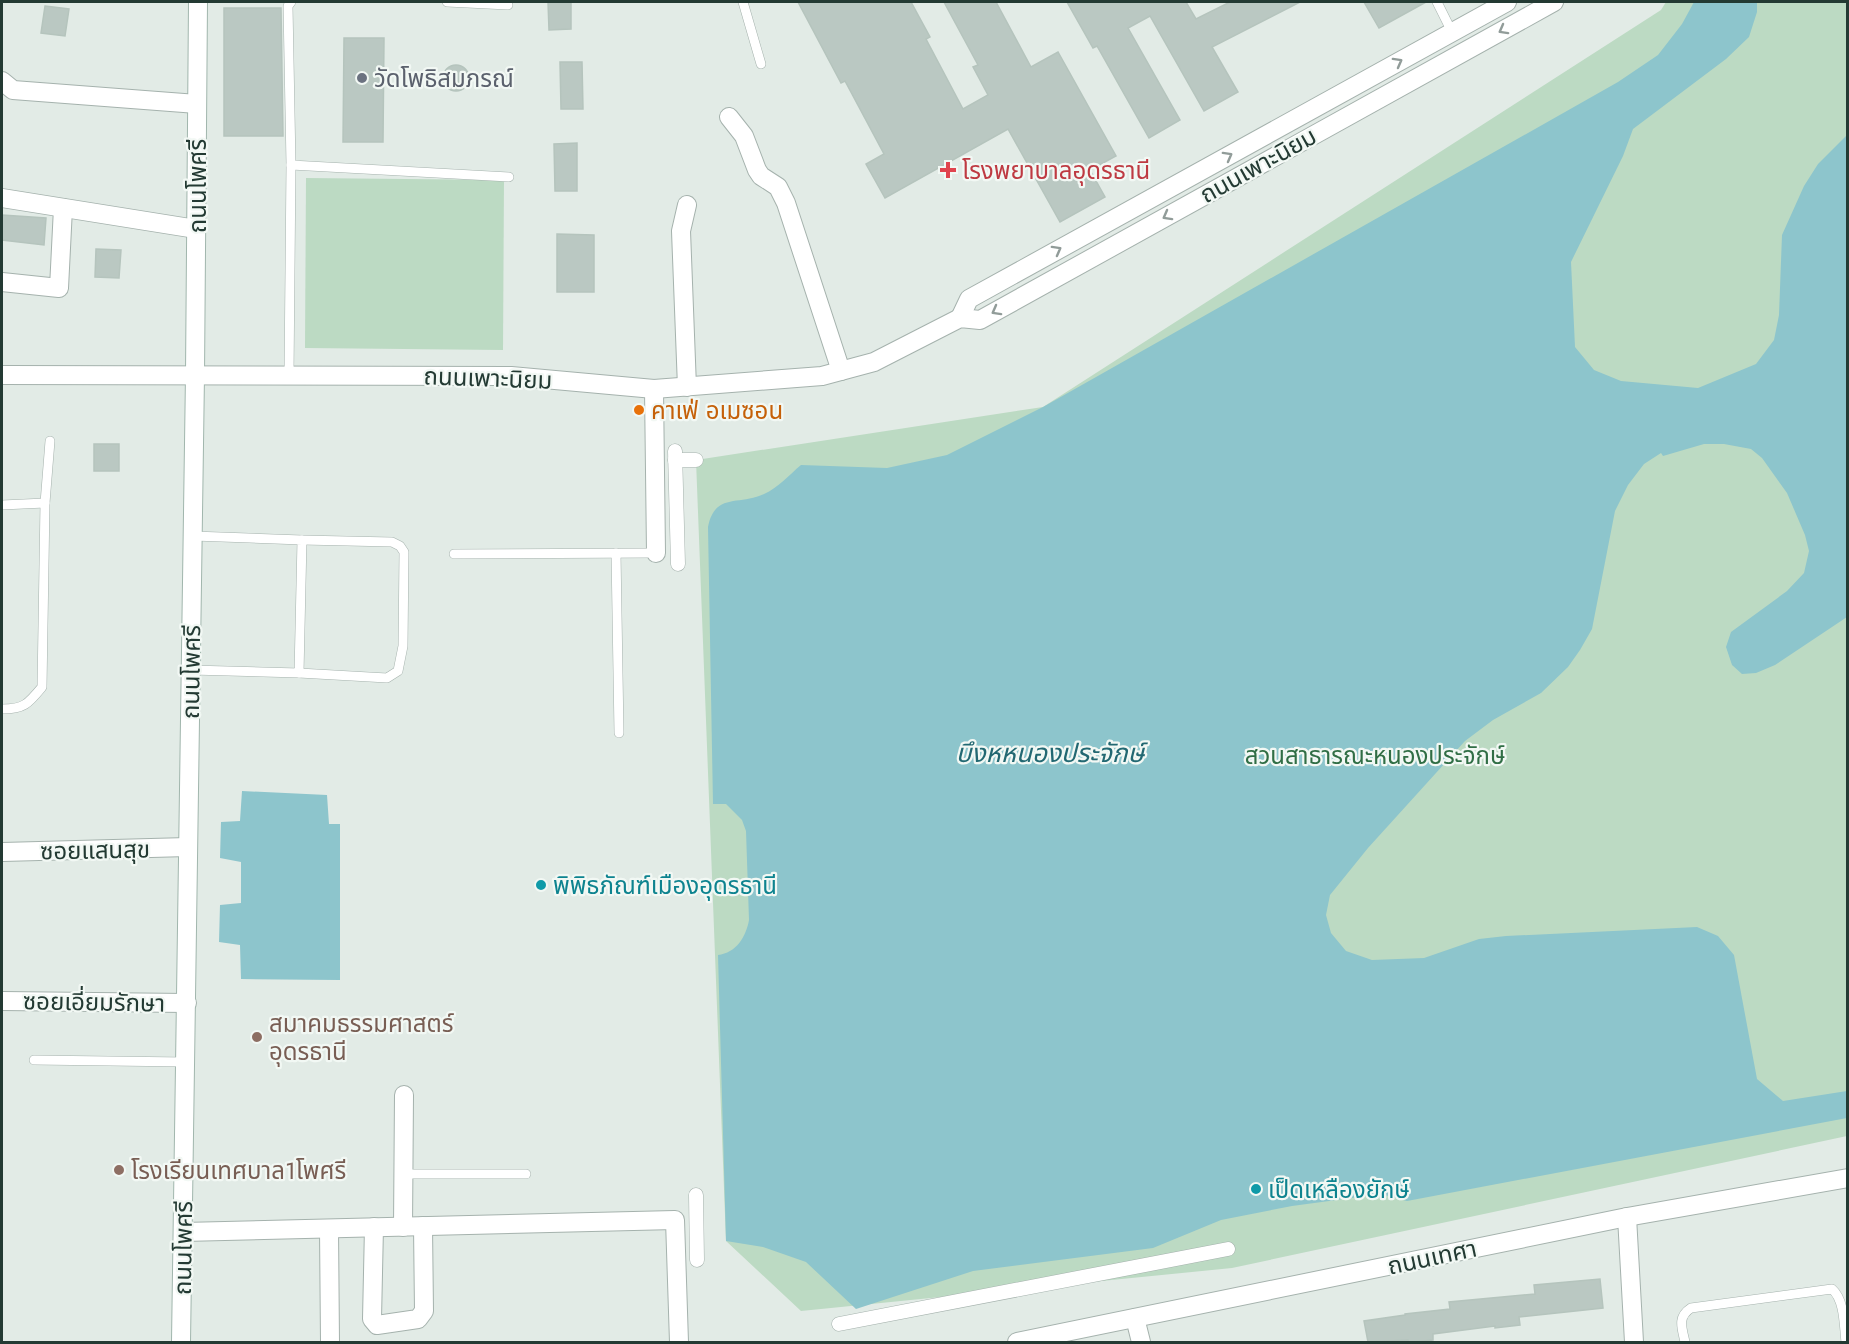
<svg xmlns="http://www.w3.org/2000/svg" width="1849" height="1344" font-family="Jost,'Noto Sans Thai',sans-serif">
	<rect width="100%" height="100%" fill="#e2ebe6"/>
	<!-- green -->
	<g fill="#bcdac3">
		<polygon points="1666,2 1847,2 1847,1136 1232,1268 801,1311 726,1241 696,460 1043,407 1661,10"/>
		<polygon points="306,178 504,180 503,350 305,348"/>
	</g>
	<!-- water -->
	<g fill="#8dc5cc">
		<path d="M1694 2H1757V12L1749 37 1726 59 1633 129 1623 156 1571 262 1575 347 1594 370 1621 381 1698 388 1756 364 1774 340 1779 315 1782 235 1804 186 1818 164 1847 135V617L1775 665 1756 673 1742 674 1732 665 1726 647 1731 632 1787 591 1804 573 1809 551 1805 535 1787 493 1762 458 1751 449 1724 444H1704L1663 456 1661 453 1644 464 1628 485 1615 511 1592 629 1580 650 1568 667 1541 693 1493 720 1465 741 1368 848 1330 895 1326 915 1331 933 1346 951 1372 960 1424 958 1479 939 1506 936 1697 927 1718 936 1734 955 1757 1079 1783 1101 1847 1091V1118L1407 1201 1381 1194 1292 1206 1221 1220 1153 1248 973 1271 856 1309 806 1262 763 1247 726 1241 718 955C736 953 746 937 749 920L746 831 742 820 726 804H713L708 527C715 492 739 506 764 494 778 488 789 475 801 465L887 468 947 455 1043 407 1618 82 1658 55 1682 24Z"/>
		<polygon points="242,791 327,795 329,824 340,824 340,980 241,979 240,945 219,942 220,905 241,903 241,862 220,858 221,822 240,821"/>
	</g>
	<!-- building -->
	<g fill="#bac8c2" stroke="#b5c4bd" stroke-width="1.5">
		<polygon points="548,2 571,2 571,29 549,30"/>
		<polygon points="798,2 911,2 930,37 926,39 963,109 988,95 973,67 978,65 944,2 996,2 1031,67 1058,52 1116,156 1090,170 1105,197 1060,222 1008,129 885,198 866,164 884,154 845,81 841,83"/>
		<polygon points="1067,2 1186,2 1196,19 1230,2 1300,2 1212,47 1238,92 1204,111 1150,16 1128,28 1180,120 1149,138 1097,46 1093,48"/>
		<polygon points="1364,2 1426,2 1379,28"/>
		<polygon points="45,6 69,9 65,36 41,33"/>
		<polygon points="224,8 281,8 283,136 224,136"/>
		<polygon points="344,38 384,38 383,142 343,142"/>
		<polygon points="560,62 582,62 583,109 561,109"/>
		<circle cx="456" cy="78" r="13"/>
		<polygon points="577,143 577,191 555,191 554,144"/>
		<polygon points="2,215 46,218 44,245 2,240"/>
		<polygon points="557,234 594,235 594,292 557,292"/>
		<polygon points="96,249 121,250 119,278 95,277"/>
		<rect x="94" y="444" width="25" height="27"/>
		<polygon points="1600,1279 1603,1308 1519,1317 1520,1325 1495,1328 1495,1326 1433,1334 1433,1340 1413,1342 1409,1342 1408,1340 1368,1342 1364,1321 1405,1315 1405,1314 1450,1309 1449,1302 1535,1294 1534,1285"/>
	</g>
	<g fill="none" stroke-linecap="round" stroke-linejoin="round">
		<!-- service casing -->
		<g stroke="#a5b2ad" stroke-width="10">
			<g id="service">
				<polyline points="291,2 288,6 291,165 509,177"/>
				<polyline points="447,2 508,5"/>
				<polyline points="743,2 761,64"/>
				<polyline points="1437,2 1452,32"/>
				<polyline points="289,375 291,165"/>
				<polyline points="45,503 50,441"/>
				<path d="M2 505 45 503 42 687C28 704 24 709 2 709"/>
				<polyline points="616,553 619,733"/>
				<polyline points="454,554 656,553"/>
				<polyline points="191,670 299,673 302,540 193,536"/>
				<polyline points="299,673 387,678 398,671 403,646 404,552 400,546 392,542 302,540"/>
				<polyline points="34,1060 185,1062"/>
				<polyline points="403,1174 526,1174"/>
				<path d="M1685 1342C1682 1328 1677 1317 1691 1308L1832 1289C1845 1300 1844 1327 1846 1342"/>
			</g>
		</g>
		<!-- pedestrian casing -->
		<g stroke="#a5b2ad" stroke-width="15">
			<g id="pedestrian">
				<polyline points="675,451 678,564"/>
				<polyline points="675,460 696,460"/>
				<polyline points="696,1195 697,1260"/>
				<polyline points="839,1324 1228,1249"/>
			</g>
		</g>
		<!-- minor casing -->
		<g stroke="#a5b2ad" stroke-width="20">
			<g id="minor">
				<polyline points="2,81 13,90 197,104"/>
				<polyline points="729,117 744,136 757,170 761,176 778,187 786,203 841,371"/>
				<polyline points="2,198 196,229"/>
				<polyline points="687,205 681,231 687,387"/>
				<polyline points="2,282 59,288 63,208"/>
				<polyline points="654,389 656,553"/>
				<polyline points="2,852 188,847"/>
				<polyline points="2,1001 187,1003"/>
				<polyline points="1627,1217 1634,1342"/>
				<polyline points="374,1227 372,1319 377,1325 418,1319 424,1311 423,1226"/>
				<polyline points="403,1227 404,1095"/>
				<polyline points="329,1229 330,1342"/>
				<polyline points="183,1232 675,1220 679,1342"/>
				<polyline points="1135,1318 1141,1342"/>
			</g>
		</g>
		<!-- tertiary casing -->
		<g stroke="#a5b2ad" stroke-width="20">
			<g id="tertiary">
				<polyline points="960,318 969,299 1507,2"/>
				<polyline points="2,375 511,376 654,389 822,376 874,362 960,318 980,320 1554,2"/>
				<polyline points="1017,1342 1627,1217 1848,1178"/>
			</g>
		</g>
		<!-- secondary casing -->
		<g stroke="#a1b6ad" stroke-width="20">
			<polyline id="secondary" points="181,1342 195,375 198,2"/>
		</g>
		<!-- service -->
		<use href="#service" stroke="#fff" stroke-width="9"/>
		<!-- pedestrian -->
		<use href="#pedestrian" stroke="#fff" stroke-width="14"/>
		<!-- minor -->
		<use href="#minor" stroke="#fff" stroke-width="18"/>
		<!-- tertiary -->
		<use href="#tertiary" stroke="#fff" stroke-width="18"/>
		<!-- secondary -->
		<use href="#secondary" stroke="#fff" stroke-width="18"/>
	</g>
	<!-- one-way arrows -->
	<defs><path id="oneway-chevron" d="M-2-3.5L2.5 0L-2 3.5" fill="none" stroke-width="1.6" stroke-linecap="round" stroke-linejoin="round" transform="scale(1.5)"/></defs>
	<g stroke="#919c99">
		<use href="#oneway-chevron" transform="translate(1503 30) rotate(151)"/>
		<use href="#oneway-chevron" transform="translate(1398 62) rotate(-29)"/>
		<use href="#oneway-chevron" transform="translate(1228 156) rotate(-29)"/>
		<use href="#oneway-chevron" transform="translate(1167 216) rotate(151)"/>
		<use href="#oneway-chevron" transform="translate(1057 250) rotate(-29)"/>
		<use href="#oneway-chevron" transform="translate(996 311) rotate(151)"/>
	</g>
	<!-- markers -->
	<circle fill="#6b7280" stroke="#f2f8f4" stroke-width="2" cx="362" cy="78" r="6"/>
	<path fill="#e0444e" stroke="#f2f8f4" stroke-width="2" d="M945 161h6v6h6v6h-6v6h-6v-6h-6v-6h6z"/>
	<circle fill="#e8710a" stroke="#f2f8f4" stroke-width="2" cx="639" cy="410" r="6"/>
	<g fill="#0f9aa8" stroke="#f2f8f4" stroke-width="2">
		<circle cx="541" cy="885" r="6"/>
		<circle cx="1256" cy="1189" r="6"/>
	</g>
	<g fill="#8d6e63" stroke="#f2f8f4" stroke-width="2">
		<circle cx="257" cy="1037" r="6"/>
		<circle cx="119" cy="1170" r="6"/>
	</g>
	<g text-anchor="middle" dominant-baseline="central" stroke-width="4.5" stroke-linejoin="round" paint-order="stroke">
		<!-- worship labels -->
		<g font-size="24" fill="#5b616d" stroke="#f2f8f4" text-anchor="start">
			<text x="374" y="78">วัดโพธิสมภรณ์</text>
		</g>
		<!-- street labels -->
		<g font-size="24" fill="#233a33" stroke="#f2f8f4">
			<text transform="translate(1258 165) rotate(-29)">ถนนเพาะนิยม</text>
			<text transform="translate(197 186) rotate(-90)">ถนนโพศรี</text>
			<text transform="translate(488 378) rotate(2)">ถนนเพาะนิยม</text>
			<text transform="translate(191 672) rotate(-89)">ถนนโพศรี</text>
			<text transform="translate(95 850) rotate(-1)">ซอยแสนสุข</text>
			<text transform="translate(94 1002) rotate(1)">ซอยเอี่ยมรักษา</text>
			<text transform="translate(183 1248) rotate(-89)">ถนนโพศรี</text>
			<text transform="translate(1432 1257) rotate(-12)">ถนนเทศา</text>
		</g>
		<!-- health labels -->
		<g font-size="24" fill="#be3a42" stroke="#f2f8f4" text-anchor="start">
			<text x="962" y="170">โรงพยาบาลอุดรธานี</text>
		</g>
		<!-- food labels -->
		<g font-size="24" fill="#c56008" stroke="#f2f8f4" text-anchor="start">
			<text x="651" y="410">คาเฟ่ อเมซอน</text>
		</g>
		<!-- park labels -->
		<g font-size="24" fill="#306e45" stroke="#f2f8f4">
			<text x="1375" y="755">สวนสาธารณะหนองประจักษ์</text>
		</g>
		<!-- culture labels -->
		<g font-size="24" fill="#0d838f" stroke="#f2f8f4" text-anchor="start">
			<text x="553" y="885">พิพิธภัณฑ์เมืองอุดรธานี</text>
			<text x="1268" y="1189">เป็ดเหลืองยักษ์</text>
		</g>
		<!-- education labels -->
		<g font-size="24" fill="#785e54" stroke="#f2f8f4" text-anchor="start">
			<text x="269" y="1023">สมาคมธรรมศาสตร์<tspan x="269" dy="28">อุดรธานี</tspan></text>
			<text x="131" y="1170">โรงเรียนเทศบาล1โพศรี</text>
		</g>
		<!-- water labels -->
		<g font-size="26" font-style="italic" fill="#226872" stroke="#f2f8f4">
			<text x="1050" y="753">บึงหหนองประจักษ์</text>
		</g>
	</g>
	<!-- border -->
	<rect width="1849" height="1344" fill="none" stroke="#233a33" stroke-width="6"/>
</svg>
